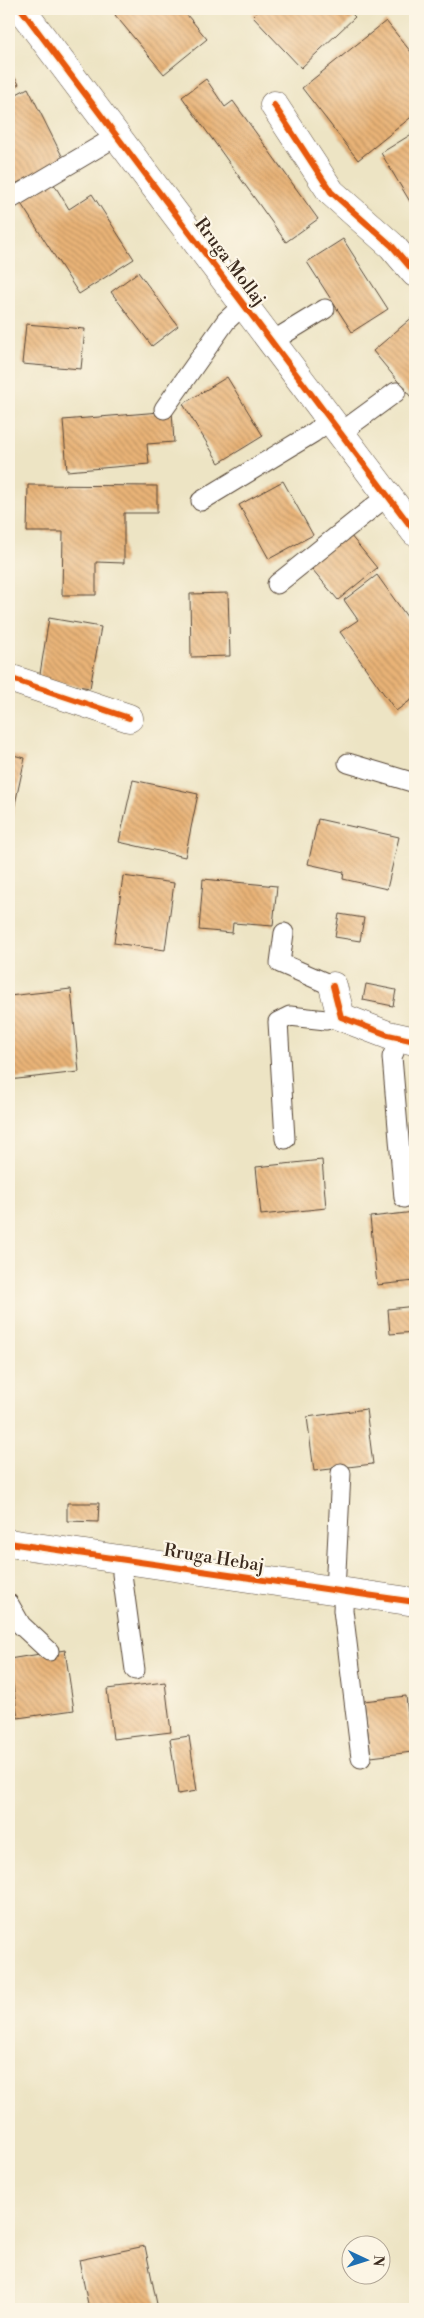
<svg xmlns="http://www.w3.org/2000/svg" width="424" height="2318" font-family="'Libre Bodoni',serif">
	<defs>
		<pattern id="building-back-hatch" width="6" height="6" patternUnits="userSpaceOnUse" patternTransform="scale(1.25)"><rect width="6" height="6" fill="#e9b377"/><path d="M-1 5l2 2M0 0l6 6M5-1l2 2" fill="none" stroke="#be9261"/></pattern>
	</defs>
	<rect width="100%" height="100%" fill="#fcf5e5"/>
	<filter id="ink" filterUnits="userSpaceOnUse"><feTurbulence type="fractalNoise" baseFrequency=".02" numOctaves="2"/><feDisplacementMap in="SourceGraphic" scale="10" xChannelSelector="R" yChannelSelector="G"/><feConvolveMatrix kernelMatrix="1 2 1 2 8 2 1 2 1" color-interpolation-filters="sRGB"/></filter>
	<filter id="wash" filterUnits="userSpaceOnUse"><feTurbulence type="fractalNoise" baseFrequency=".0096" numOctaves="4" result="noise"/><feDisplacementMap in="SourceGraphic" scale="20" xChannelSelector="R" yChannelSelector="G"/><feGaussianBlur stdDeviation="1.12" result="paint"/><feColorMatrix in="noise" values="0 0 0 0 0 0 0 0 0 0 0 0 0 0 0 0 0 1.4 0 .05"/><feComposite in="paint" operator="in"/></filter>
	<g filter="url(#wash)">
		<rect width="100%" height="100%" fill="#ede4c4"/>
		<g id="blocks">
			<!-- building -->
			<g fill="url(#building-back-hatch)">
				<polygon points="123,9 182,9 207,39 164,74 115,15"/>
				<polygon points="259,9 347,9 355,17 301,68 252,16"/>
				<polygon points="386,21 415,57 415,114 358,160 302,88"/>
				<polygon points="9,69 19,84 9,90"/>
				<polygon points="206,79 225,107 233,101 318,219 286,242 182,97"/>
				<polygon points="28,88 64,160 9,187 9,98"/>
				<polygon points="415,132 415,210 381,153"/>
				<polygon points="52,181 69,209 92,194 134,259 79,294 20,202"/>
				<polygon points="343,239 388,309 352,332 307,262"/>
				<polygon points="138,272 178,326 152,346 111,292"/>
				<polygon points="415,315 415,402 373,351"/>
				<polygon points="26,324 85,329 81,369 22,364"/>
				<polygon points="227,377 263,436 219,463 183,404"/>
				<polygon points="172,411 174,442 147,444 149,464 67,471 63,420"/>
				<polygon points="283,481 313,535 269,559 239,505"/>
				<polygon points="28,485 157,486 157,513 124,513 124,563 96,562 96,595 62,595 63,532 27,532"/>
				<polygon points="346,530 377,568 338,600 307,563"/>
				<polygon points="377,575 415,628 415,697 396,711 340,632 358,620 344,600"/>
				<polygon points="228,593 230,656 191,657 190,594"/>
				<polygon points="49,618 101,627 90,688 39,680"/>
				<polygon points="9,754 25,758 12,818 9,817"/>
				<polygon points="133,780 198,794 185,857 119,842"/>
				<polygon points="318,819 399,837 387,889 343,879 344,872 308,864"/>
				<polygon points="123,876 174,883 165,950 114,943"/>
				<polygon points="203,879 277,886 273,926 233,923 232,933 199,930"/>
				<polygon points="339,914 364,918 360,941 335,937"/>
				<polygon points="366,984 396,990 393,1006 363,1000"/>
				<polygon points="71,989 79,1072 9,1080 9,996"/>
				<polygon points="322,1160 326,1208 261,1215 256,1167"/>
				<polygon points="415,1212 415,1281 377,1285 370,1217"/>
				<polygon points="415,1306 415,1332 390,1334 388,1309"/>
				<polygon points="366,1409 373,1464 314,1471 307,1417"/>
				<polygon points="67,1503 99,1503 98,1522 67,1521"/>
				<polygon points="65,1650 74,1710 18,1718 9,1659"/>
				<polygon points="165,1682 171,1732 113,1739 107,1689"/>
				<polygon points="406,1696 412,1752 371,1757 364,1701"/>
				<polygon points="189,1736 197,1791 178,1794 170,1739"/>
				<polygon points="145,2246 158,2309 89,2309 79,2260"/>
			</g>
		</g>
	</g>
	<g filter="url(#ink)">
		<use href="#blocks" fill-opacity="0" stroke="#564637" stroke-width="1"/>
		<g fill="none" stroke-linecap="round" stroke-linejoin="round">
			<!-- service casing -->
			<g stroke="#564637" stroke-width="21">
				<g id="service">
					<polyline points="9,200 117,136"/>
					<polyline points="271,342 325,309"/>
					<polyline points="164,409 226,321 243,305"/>
					<polyline points="340,433 396,392"/>
					<polyline points="201,501 313,433 330,420"/>
					<polyline points="277,584 387,496"/>
					<polyline points="348,763 415,783"/>
					<polyline points="284,933 280,963 333,986"/>
					<polyline points="400,1038 392,1057 404,1198"/>
					<polyline points="285,1139 278,1022 290,1016 326,1020 341,1017"/>
					<polyline points="123,1559 122,1574 135,1670"/>
					<polyline points="335,1591 341,1473"/>
					<polyline points="344,1592 343,1610 361,1758"/>
					<polyline points="9,1604 21,1625 49,1651"/>
				</g>
			</g>
			<!-- minor casing -->
			<g stroke="#564637" stroke-width="29">
				<g id="minor">
					<polyline points="274,105 331,192 392,246 415,273"/>
					<polyline points="9,678 129,718"/>
					<polyline points="333,986 341,1017 388,1035 415,1041"/>
					<polyline points="9,1543 415,1602"/>
				</g>
			</g>
			<!-- tertiary casing -->
			<g stroke="#564637" stroke-width="29">
				<polyline id="tertiary" points="21,9 415,532"/>
			</g>
			<!-- service -->
			<use href="#service" stroke="#fff" stroke-width="19"/>
			<!-- minor -->
			<use href="#minor" stroke="#fff" stroke-width="28"/>
			<!-- tertiary -->
			<use href="#tertiary" stroke="#fff" stroke-width="28"/>
			<!-- cycleway casing -->
			<g stroke="#fcf5e5" stroke-width="9">
				<g id="cycleway">
					<polyline points="21,9 415,532"/>
					<polyline points="274,105 331,192 392,246 415,273"/>
					<polyline points="9,678 129,718"/>
					<polyline points="333,986 341,1017 388,1035 415,1041"/>
					<polyline points="9,1543 415,1602"/>
				</g>
			</g>
			<!-- cycleway -->
			<use href="#cycleway" stroke="#e8590c" stroke-width="6"/>
		</g>
	</g>
	<g text-anchor="middle" dominant-baseline="central" stroke-width="4.5" stroke-linejoin="round" paint-order="stroke">
		<!-- street labels -->
		<g font-size="18" fill="#3b2a1e" stroke="#fcf5e5">
			<text transform="translate(230 262) rotate(53)">Rruga Mollaj</text>
			<text transform="translate(214 1558) rotate(9)">Rruga Hebaj</text>
		</g>
	</g>
	<!-- margin -->
	<rect width="424" height="2318" fill="none" stroke="#fcf5e5" stroke-width="30"/>
	<!-- north arrow -->
	<g transform="translate(366 2260) rotate(94)"><circle r="24" fill="#fcf5e5" stroke="#afa495"/>
	<path d="M0-4L9 19L0 12L-9 19Z" fill="#1f6fb2"/>
	<text y="-8" font-size="14" font-weight="bold" text-anchor="middle" fill="#3b2a1e">N</text>
	</g>
</svg>
